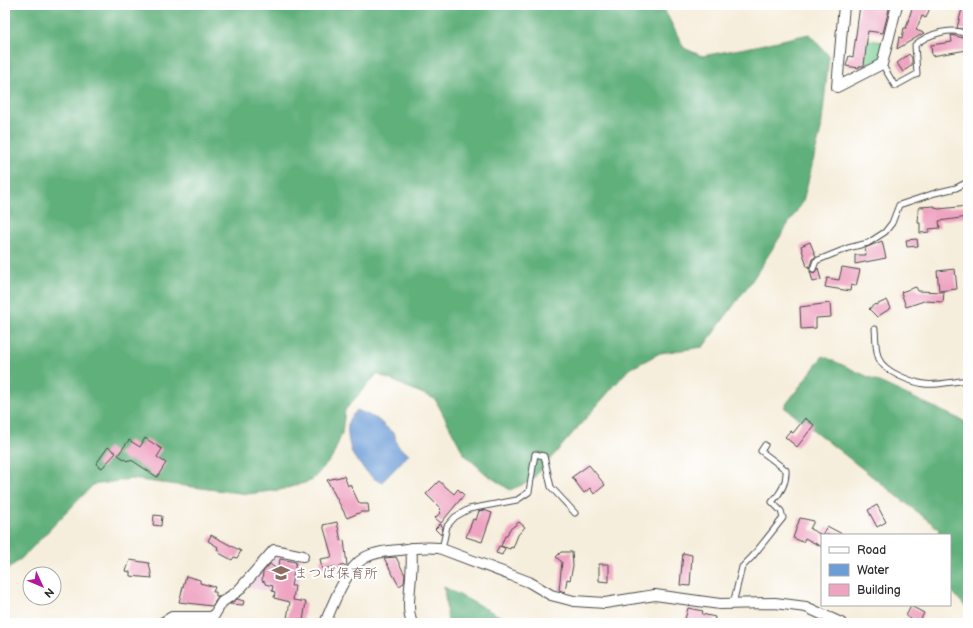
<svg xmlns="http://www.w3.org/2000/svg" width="973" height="628" font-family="'Balsamiq Sans','Klee One',sans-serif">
	<rect width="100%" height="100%" fill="#fff"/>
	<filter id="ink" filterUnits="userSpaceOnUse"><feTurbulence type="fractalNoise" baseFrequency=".025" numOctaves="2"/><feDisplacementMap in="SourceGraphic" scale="8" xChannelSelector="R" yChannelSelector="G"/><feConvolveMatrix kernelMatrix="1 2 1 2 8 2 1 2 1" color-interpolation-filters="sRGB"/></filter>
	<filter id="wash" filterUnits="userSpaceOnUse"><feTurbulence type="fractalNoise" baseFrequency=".012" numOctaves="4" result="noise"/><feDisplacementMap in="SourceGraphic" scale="16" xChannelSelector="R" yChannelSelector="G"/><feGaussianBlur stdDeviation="0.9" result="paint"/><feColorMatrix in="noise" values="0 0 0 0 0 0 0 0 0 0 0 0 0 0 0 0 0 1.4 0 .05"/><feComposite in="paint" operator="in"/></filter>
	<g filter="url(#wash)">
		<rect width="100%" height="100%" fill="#f6eedc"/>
		<!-- built -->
		<polygon fill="#f2d0e2" points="279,552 304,560 295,598 248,587"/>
		<!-- green -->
		<polygon fill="#77cd91" stroke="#517c5e" points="866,40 884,42 879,62 861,72"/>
		<!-- forest -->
		<g fill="#61b07b" stroke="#466e53">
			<polygon points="5,5 662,5 684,48 702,56 751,47 809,34 829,56 821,130 803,201 753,279 703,347 660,353 628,370 531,481 510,490 486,474 464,454 435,399 377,374 345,410 342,433 332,458 311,481 280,490 247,494 131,479 93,485 22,558 5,571"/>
			<polygon points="823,356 968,423 968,610 950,589 950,535 938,535 939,529 784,407"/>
			<polygon points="444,587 513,623 448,623"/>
		</g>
		<!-- water -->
		<path fill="#6d9dd7" stroke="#4c6481" d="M357 410 377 419 395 435C395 445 400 449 409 454L382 482C374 482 357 462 353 455 349 446 346 429 349 420 350 417 355 413 357 410Z"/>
		<g id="blocks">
			<!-- building -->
			<g fill="#efa5c2">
				<polygon points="860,5 890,5 883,33 868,31 864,66 859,66 859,68 846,66 849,56 853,57"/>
				<polygon points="913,5 931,5 926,18 922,16 916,30 924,33 897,49 899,37 902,38 904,28 906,28"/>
				<polygon points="963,5 963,9 968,10 968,22 965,22 966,30 957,28"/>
				<polygon points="951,35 968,39 967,50 932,56 931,45 952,42"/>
				<polygon points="909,54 912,58 912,65 903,72 897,63"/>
				<polygon points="935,206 935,208 939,209 968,206 968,217 939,221 940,228 929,229 929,232 920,233 920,223 918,223 919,207"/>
				<polygon points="917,239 918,246 907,247 906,240"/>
				<polygon points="882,241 886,258 855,264 855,255 866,255 865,248"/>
				<polygon points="810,242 816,257 812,259 809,269 808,266 807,267 801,246"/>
				<polygon points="842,267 860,270 856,286 851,285 850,291 825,287 827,278 839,280"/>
				<polygon points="818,268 821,280 813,282 810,271 814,273"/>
				<polygon points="955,269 957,289 939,291 937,271"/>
				<polygon points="916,287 918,291 944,292 943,302 924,301 906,307 901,292"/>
				<polygon points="887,300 891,308 877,317 869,309 875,304 876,305"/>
				<polygon points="830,303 831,317 816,318 816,328 801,329 800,307"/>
				<polygon points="805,418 814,425 797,447 785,437 790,431 793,433"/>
				<polygon points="145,438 162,449 157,457 166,463 157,477 133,461 128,460 127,461 118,455 129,440 140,447"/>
				<polygon points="108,447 116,453 102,468 96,464"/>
				<polygon points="589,465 605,485 594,494 590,488 584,493 572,477"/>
				<polygon points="344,476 348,486 350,484 358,501 360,504 368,504 369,512 361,512 347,518 327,480"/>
				<polygon points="439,481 454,494 458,489 464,495 441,523 435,518 441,512 439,511 441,509 426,494"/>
				<polygon points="877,505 886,522 877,527 868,510"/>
				<polygon points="484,510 492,513 482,542 466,537 473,519 476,520 479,511"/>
				<polygon points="154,515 162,516 161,526 153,525"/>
				<polygon points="800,518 814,521 810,529 822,535 822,547 805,538 803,542 793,538"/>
				<polygon points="337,522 341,541 344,540 347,565 322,569 320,559 332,557 323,525"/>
				<polygon points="519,522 525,527 518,535 513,548 511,547 510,549 501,546 505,536 507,536 509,530"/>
				<polygon points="440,524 443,527 441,535 435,529"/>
				<polygon points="827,526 844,535 822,535"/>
				<polygon points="211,535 241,551 237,558 234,557 232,560 219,553 220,552 217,550 218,547 208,541"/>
				<polygon points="499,546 505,548 502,555 496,553"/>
				<polygon points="561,552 572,552 573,566 570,580 567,579 565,592 559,590 562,562 556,557"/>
				<polygon points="683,553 692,555 690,586 680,585"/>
				<polygon points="396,557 405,575 404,583 399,586 384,558"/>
				<polygon points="280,559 296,562 291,586 295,586 293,600 306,602 303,621 287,618 290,602 274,598 275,592 272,591 273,586 265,584 265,582 262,581 263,572 270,564 278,570"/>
				<polygon points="130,560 149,563 152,578 130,576 130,572 126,571"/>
				<polygon points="599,564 609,564 609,582 599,581"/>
				<polygon points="186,576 200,580 200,583 215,587 213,592 216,592 216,596 219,596 212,606 179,602"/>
				<polygon points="237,599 244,601 243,605 230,604"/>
				<polygon points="911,606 924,613 919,623 909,623 911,619 906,616"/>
				<polygon points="688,608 703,611 702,614 715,617 714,623 684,623"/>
			</g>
		</g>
	</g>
	<g filter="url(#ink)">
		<use href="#blocks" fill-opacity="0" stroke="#494846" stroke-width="1"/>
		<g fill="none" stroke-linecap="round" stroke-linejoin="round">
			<!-- service casing -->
			<g stroke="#494846" stroke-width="7">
				<g id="service">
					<path d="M882 64 895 86 917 74 915 45C928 34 952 26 968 35"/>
					<polyline points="813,269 816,261 848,248 868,243 885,232 892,223 899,205 935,193 956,188 968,182"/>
					<path d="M875 329C876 339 875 349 879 359 884 372 912 382 924 384 936 386 956 381 968 380"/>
					<polyline points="442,549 447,526 455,517 469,509 517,500 529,492 535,454 544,456 551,487 575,513"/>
					<path d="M733 604 742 567 752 557 783 518 781 511 772 502C781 493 787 483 786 470L761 451 765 445"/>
				</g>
			</g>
			<!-- minor casing -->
			<g stroke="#494846" stroke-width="12">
				<g id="minor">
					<polyline points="844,5 837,87 882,64 897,5"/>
					<path d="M411 548C415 570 404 606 412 623"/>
					<polyline points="162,623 172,617 213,617 222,602 238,591 274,550 303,556"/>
					<path d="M325 623C333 604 346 569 364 558 375 552 388 551 400 550 413 548 426 547 439 548L529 582 551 595 574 601 605 603 655 595 720 604 775 603 806 607 841 623"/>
				</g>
			</g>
			<!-- service -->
			<use href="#service" stroke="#fff" stroke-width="5"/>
			<!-- minor -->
			<use href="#minor" stroke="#fff" stroke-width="10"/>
		</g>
	</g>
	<!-- icons -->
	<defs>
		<g id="school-bare" transform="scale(1.38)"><path d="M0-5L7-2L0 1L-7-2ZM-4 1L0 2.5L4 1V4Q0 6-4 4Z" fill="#8d6e63" stroke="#fff" stroke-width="2.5" paint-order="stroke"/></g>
	</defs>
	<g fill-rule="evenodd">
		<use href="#school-bare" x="281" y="573"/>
	</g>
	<g text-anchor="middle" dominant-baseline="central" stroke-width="4" stroke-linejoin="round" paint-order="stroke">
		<!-- education labels -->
		<g font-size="14" fill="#785e54" stroke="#fff" text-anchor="start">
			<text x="294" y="573">まつば保育所</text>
		</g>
	</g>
	<!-- margin -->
	<rect width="973" height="628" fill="none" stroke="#fff" stroke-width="20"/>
	<!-- legend -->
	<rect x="821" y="534" width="130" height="72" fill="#ffffff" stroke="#aaaaaa"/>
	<rect x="829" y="547" width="20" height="6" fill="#ffffff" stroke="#aaaaaa"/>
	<text x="857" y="554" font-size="12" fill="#2b2b2b">Road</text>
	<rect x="829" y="564" width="20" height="12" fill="#6d9dd7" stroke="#aaaaaa"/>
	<text x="857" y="574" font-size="12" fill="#2b2b2b">Water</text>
	<rect x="829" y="584" width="20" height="12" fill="#efa5c2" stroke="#aaaaaa"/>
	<text x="857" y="594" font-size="12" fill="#2b2b2b">Building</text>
	<!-- north arrow -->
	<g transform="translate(42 586) rotate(134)"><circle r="19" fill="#ffffff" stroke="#aaaaaa"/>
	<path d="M0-3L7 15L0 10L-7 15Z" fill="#b5179e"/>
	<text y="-6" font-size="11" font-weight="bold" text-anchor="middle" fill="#2b2b2b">N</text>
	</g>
</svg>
